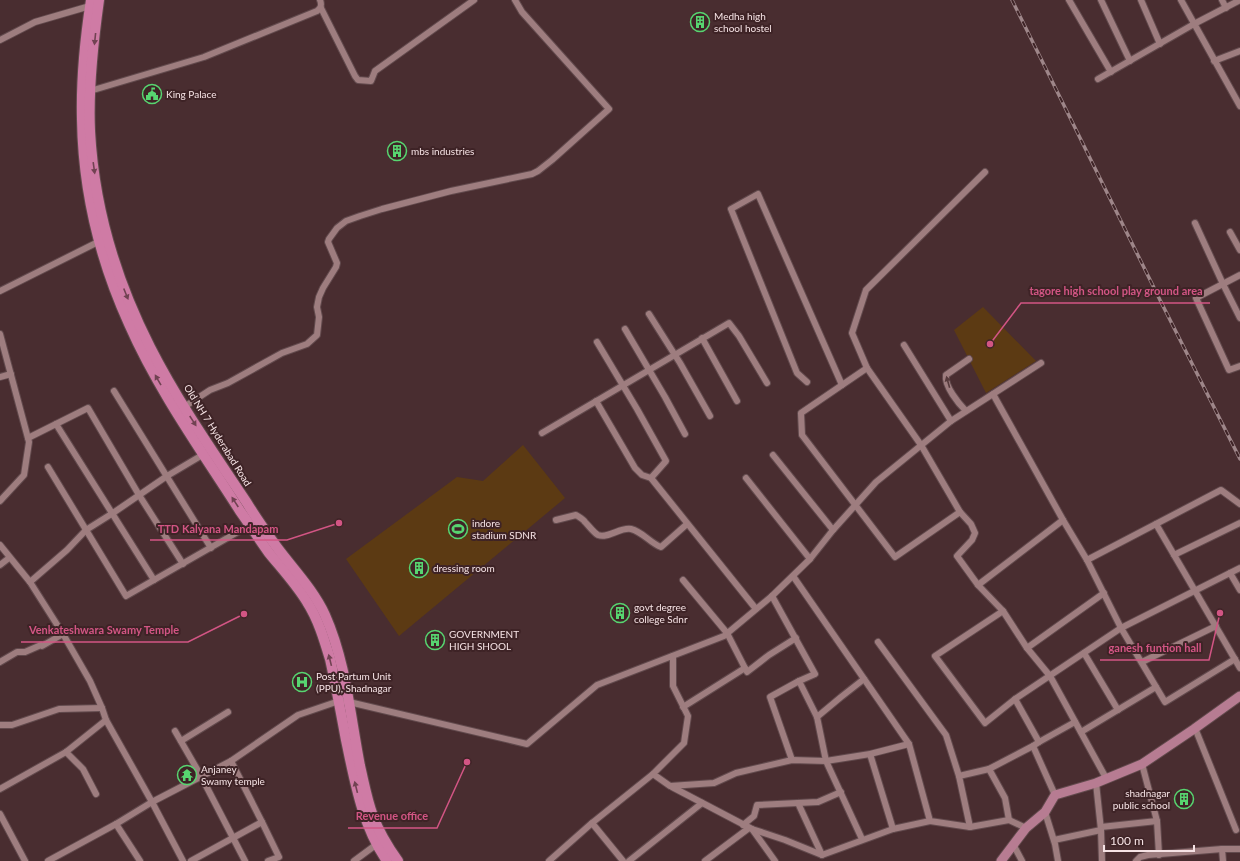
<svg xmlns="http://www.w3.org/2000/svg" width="1240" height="861" font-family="Lato,sans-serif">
	<rect width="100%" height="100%" fill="#492d30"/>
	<!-- green -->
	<g fill="#5c3a13">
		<polygon points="983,307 1036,361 986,393 954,330"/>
		<polygon points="523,445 565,498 399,636 346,559 457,477 483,481"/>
	</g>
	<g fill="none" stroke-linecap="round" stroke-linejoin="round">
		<!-- street casing -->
		<g stroke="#624a4d" stroke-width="8">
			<g id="street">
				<polyline points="1069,0 1111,72"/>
				<polyline points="1101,0 1130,61"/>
				<polyline points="1141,0 1160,44"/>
				<polyline points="1181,0 1240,106"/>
				<polyline points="1222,0 1226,8"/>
				<polyline points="321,8 355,76 358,80 371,81 375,71 474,0"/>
				<polyline points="0,40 35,22 90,6"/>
				<polyline points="1214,61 1240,51"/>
				<polyline points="1098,79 1194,24 1240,0"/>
				<path d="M90 91 204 57 317 11C321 8 322 5 320 0"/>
				<polyline points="1195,223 1223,284 1240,318"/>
				<polyline points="1230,232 1240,250"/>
				<polyline points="1240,275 1196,298 1229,370 1240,366"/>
				<polyline points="0,291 102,240"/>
				<polyline points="649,314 680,363 710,416"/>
				<polyline points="625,329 665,397 685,434"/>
				<polyline points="0,334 29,442 24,475 0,501"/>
				<polyline points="702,338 737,401"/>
				<polyline points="597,342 637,409 666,461 651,478"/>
				<polyline points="904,345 951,421"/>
				<polyline points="867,368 921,445 960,512 971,524 975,533 972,540 957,556 978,585"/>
				<polyline points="0,377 11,374"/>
				<polyline points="807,382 797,373 731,209 758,194 842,385"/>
				<polyline points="114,391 211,548"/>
				<polyline points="993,394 1063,520"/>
				<polyline points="596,401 635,468 642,475 651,478 756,609"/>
				<polyline points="184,407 210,390 228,383 282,353 307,344 317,335 319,317 317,307 319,297 323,288 336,267 337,263 328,242 329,239 337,228 346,221 360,216 382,209 451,191 532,174 538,171 552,160 609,109 522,12 515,0"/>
				<path d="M966 411C959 404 944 386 946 375L969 359"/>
				<polyline points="56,424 154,580"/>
				<polyline points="542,433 729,323 739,336 767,383"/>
				<polyline points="28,438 88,408 139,495 183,564"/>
				<polyline points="773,455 833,530"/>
				<polyline points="48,467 126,596 250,525"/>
				<polyline points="746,478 810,559"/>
				<polyline points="960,512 895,557 802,435 801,413 867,368 852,333 866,290 985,172"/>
				<path d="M556 520 576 515C579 517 583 519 585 522 589 526 594 533 598 535 608 539 620 527 631 529 643 532 650 543 661 547L687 524"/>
				<polyline points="1156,524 1240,668"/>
				<polyline points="0,545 30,582 63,634 90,681 102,708 106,720 152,802 183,861"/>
				<polyline points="1174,555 1240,523"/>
				<polyline points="1087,560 1221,490 1240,504"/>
				<polyline points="0,565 9,558"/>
				<polyline points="1230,573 1240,590"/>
				<polyline points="793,576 909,744 930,821 970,827"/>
				<polyline points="683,580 727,633 747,672 769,655 796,638"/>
				<polyline points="30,582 67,550 86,530 113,513 167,476 204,454"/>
				<polyline points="772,596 815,674 799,681 817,717 826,761 862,839"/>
				<polyline points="1003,611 978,585 1063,520 1087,560 1121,628 1165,702 1235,659"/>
				<polyline points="878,642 946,735 959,776"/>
				<polyline points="1027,648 1104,593"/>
				<polyline points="1084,653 1118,710"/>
				<polyline points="673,656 673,686 688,716 684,743 653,774 670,786 714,783 736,773 792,760 826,761 870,754 909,744"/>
				<polyline points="0,662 17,652 25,652 41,645 42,646 63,634"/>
				<polyline points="1142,662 1216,626"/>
				<polyline points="1015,699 1039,742 1033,746 1055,795"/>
				<polyline points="683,707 745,668"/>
				<polyline points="817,717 841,697 864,679"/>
				<polyline points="0,725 12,725 59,709 102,708"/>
				<polyline points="1195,728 1236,830"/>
				<polyline points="175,731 201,776 245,861"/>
				<polyline points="1081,732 1156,687"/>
				<polyline points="181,741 228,712"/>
				<polyline points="1039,742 1075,722"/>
				<polyline points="66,752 83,769 96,794"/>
				<polyline points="870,754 893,829 930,821"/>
				<polyline points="792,760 770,697 799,681"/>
				<polyline points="1142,764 1157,821 1159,855"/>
				<polyline points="989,769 1005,798 1009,820"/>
				<polyline points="1106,778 1050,676 1027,648 1003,611 935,656 985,723 1015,699 1121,628 1240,568"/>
				<polyline points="1096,783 1101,830 1102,861"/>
				<polyline points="672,787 752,829 775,861"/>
				<polyline points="0,789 66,752 106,720"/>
				<polyline points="798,803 822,855"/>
				<polyline points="1045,812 1055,844 1058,861"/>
				<polyline points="0,814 25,861"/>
				<polyline points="262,822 279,857 268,861"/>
				<polyline points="592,823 623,861"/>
				<polyline points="116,824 140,861"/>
				<polyline points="743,825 754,816 757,805 818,802 841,792"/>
				<polyline points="1101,827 1157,821"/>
				<polyline points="1026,828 1009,820 970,827 959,776 989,769 1033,746"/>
				<polyline points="752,829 785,840 822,855 893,829"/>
				<polyline points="1054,840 1101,830"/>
				<polyline points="1014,846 1022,861"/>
				<polyline points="48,861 116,824 152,802 231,761 298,715 339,701 349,702 527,744 597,685 724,636 772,596 810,559 833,530 876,482 951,421 1041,363"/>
				<polyline points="191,861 262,822 231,761"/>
				<polyline points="354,861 377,844"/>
				<polyline points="549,861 592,823 653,774"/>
				<polyline points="629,861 702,803"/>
				<polyline points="705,861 749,828"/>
				<polyline points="1136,861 1140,857 1148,855 1222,849"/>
				<polyline points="1223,861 1222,849 1240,849"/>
			</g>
		</g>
		<!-- secondary casing -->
		<g stroke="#624a4d" stroke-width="11">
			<polyline id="secondary" points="1001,861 1026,828 1045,812 1055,795 1096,783 1142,764 1194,729 1240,696"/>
		</g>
		<!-- primary casing -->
		<g stroke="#624a4d" stroke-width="12">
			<g id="primary">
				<path d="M91 0C85 39 81 80 82 119 83 190 100 260 129 324 158 390 201 450 240 511 250 525 259 539 269 553 282 569 296 584 307 602 318 619 324 639 330 659 336 686 341 713 346 740 355 782 362 825 387 861"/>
				<path d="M99 0C93 43 88 88 90 131 94 207 116 280 150 347 178 402 213 452 247 503 256 518 266 532 276 546 293 569 313 589 325 615 346 662 350 715 360 766 364 783 367 800 373 816 379 832 388 847 398 861"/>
			</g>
		</g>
		<!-- street -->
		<use href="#street" stroke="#9e7d7f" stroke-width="6"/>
		<!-- secondary -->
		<use href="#secondary" stroke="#b77c92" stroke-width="9"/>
		<!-- primary -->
		<use href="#primary" stroke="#cf7ba5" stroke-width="10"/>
		<!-- rail casing -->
		<g stroke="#9e8689" stroke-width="3.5">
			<polyline id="rail" points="1012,0 1160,300 1240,459"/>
		</g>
		<!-- rail -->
		<use href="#rail" stroke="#3e2326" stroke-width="2" stroke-dasharray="6" stroke-linecap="butt"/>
	</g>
	<!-- one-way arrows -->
	<defs><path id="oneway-solid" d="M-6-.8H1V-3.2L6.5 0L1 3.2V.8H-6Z"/></defs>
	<g fill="#714252">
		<use href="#oneway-solid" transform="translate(95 39) rotate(96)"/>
		<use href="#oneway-solid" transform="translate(94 168) rotate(82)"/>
		<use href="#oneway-solid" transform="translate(126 294) rotate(68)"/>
		<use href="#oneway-solid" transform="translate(158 380) rotate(-120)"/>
		<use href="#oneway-solid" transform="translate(193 421) rotate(57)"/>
		<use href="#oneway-solid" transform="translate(235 502) rotate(-123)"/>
		<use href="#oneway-solid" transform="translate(330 660) rotate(-104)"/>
		<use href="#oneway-solid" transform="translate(356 787) rotate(-104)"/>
	</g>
	<use fill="#563a3c" href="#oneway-solid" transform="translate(948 382) rotate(-106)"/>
	<!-- icons -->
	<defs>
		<g id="building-ring" transform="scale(1)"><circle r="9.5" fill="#3e2326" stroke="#57d570" stroke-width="1.5"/><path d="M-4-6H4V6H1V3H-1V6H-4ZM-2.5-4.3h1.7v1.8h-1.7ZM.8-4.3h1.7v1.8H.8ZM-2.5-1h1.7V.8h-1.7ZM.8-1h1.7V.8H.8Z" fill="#57d570"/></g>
		<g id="civic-ring" transform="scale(1)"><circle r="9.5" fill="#3e2326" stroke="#57d570" stroke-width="1.5"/><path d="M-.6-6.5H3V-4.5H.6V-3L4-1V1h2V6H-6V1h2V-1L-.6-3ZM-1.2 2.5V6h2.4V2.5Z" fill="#57d570"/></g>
		<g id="stadium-ring" transform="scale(1)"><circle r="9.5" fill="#3e2326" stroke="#57d570" stroke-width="1.5"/><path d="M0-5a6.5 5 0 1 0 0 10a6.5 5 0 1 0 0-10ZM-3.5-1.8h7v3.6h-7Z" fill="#57d570"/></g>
		<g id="hospital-ring" transform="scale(1)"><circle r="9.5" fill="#3e2326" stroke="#57d570" stroke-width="1.5"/><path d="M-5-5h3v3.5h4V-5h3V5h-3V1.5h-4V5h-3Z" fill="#57d570"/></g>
		<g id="temple-ring" transform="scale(1)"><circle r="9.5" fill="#3e2326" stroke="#57d570" stroke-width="1.5"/><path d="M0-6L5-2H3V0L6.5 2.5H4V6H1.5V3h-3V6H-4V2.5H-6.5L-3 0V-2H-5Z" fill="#57d570"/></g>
	</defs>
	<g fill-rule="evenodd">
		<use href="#building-ring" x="700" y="22"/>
		<use href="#civic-ring" x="152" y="94"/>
		<use href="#building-ring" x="397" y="151"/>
		<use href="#stadium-ring" x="458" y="529"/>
		<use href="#building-ring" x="419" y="568"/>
		<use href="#building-ring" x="620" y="613"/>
		<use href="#building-ring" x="435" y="640"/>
		<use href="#hospital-ring" x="302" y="682"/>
		<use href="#temple-ring" x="187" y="775"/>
		<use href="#building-ring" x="1184" y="799"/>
	</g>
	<g text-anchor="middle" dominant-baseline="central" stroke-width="4" stroke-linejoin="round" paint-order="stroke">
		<!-- poi labels -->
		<g font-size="10" fill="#f6e3e5" stroke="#3e2326" text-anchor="start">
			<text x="714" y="16">Medha high<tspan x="714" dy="12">school hostel</tspan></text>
			<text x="166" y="94">King Palace</text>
			<text x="411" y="151">mbs industries</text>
			<text x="472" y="523">indore<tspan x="472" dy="12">stadium SDNR</tspan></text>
			<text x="433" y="568">dressing room</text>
			<text x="634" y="607">govt degree<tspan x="634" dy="12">college Sdnr</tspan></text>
			<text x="449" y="634">GOVERNMENT<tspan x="449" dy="12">HIGH SHOOL</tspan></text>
			<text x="316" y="676">Post Partum Unit<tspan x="316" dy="12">(PPU), Shadnagar</tspan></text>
			<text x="201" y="769">Anjaney<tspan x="201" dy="12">Swamy temple</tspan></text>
			<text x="1170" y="793" text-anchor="end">shadnagar<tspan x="1170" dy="12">public school</tspan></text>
		</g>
		<!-- street labels -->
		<g font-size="10" fill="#f6e3e5" stroke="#3e2326">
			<text transform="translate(218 435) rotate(58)">Old NH 7 Hyderabad Road</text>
		</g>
	</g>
	<!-- callouts -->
	<path fill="none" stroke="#d25584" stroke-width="1.5" d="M990 344L1021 303H1210M339 523L287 540H150M244 614L188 642H21M1220 613L1209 660H1100M467 762L437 828H348"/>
	<g fill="#d25584" stroke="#3e2326" stroke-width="1.5">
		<circle cx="990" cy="344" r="4"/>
		<circle cx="339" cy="523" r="4"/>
		<circle cx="244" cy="614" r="4"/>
		<circle cx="1220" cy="613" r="4"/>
		<circle cx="467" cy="762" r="4"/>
	</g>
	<g font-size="11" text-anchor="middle" font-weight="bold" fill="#d25584" stroke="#3e2326" stroke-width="4" stroke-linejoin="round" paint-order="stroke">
		<text x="1116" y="295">tagore high school play ground area</text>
		<text x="218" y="533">TTD Kalyana Mandapam</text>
		<text x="104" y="634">Venkateshwara Swamy Temple</text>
		<text x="1155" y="652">ganesh funtion hall</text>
		<text x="392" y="820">Revenue office</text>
	</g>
	<!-- scale -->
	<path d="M1104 845v6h90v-6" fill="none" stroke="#f6e3e5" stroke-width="2"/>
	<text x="1110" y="845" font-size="12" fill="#f6e3e5" stroke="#3e2326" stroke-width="3" paint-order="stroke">100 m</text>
</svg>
